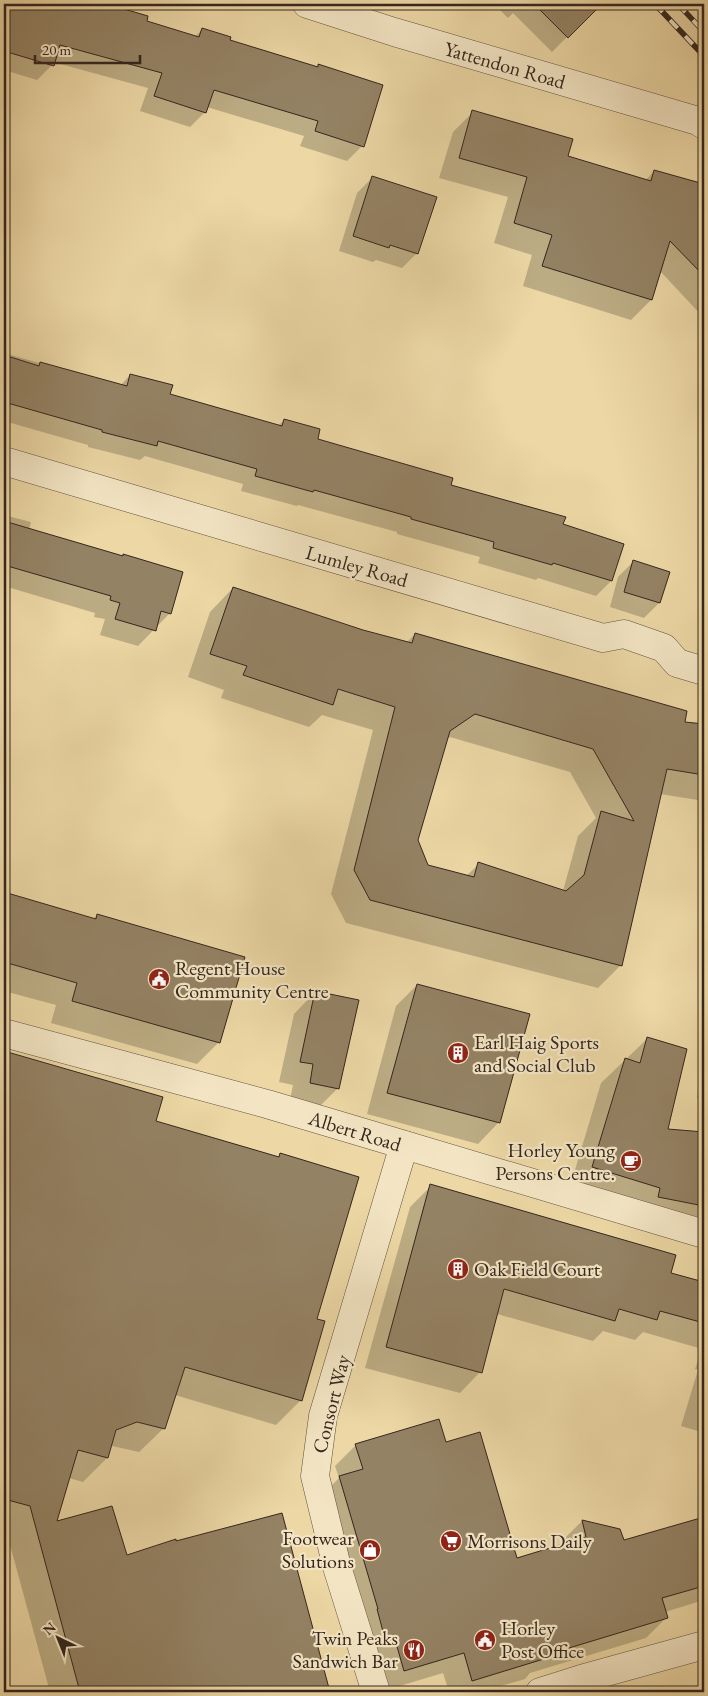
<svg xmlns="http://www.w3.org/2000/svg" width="708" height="1696" font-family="'EB Garamond',serif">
	<rect width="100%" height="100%" fill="#ecd7a5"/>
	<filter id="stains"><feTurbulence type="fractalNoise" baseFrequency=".004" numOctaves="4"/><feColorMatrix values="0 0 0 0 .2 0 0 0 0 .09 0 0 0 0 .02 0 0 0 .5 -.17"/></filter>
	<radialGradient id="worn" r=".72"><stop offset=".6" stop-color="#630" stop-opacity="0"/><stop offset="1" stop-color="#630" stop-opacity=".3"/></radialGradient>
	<!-- shadow -->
	<g fill="#0003" fill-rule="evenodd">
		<polygon points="4,4 103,4 147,16 145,21 195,37 202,29 228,41 317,68 319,66 362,146 347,161 300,146 304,136 207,107 205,112 190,127 140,111 148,88 53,62 52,65 37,80 4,70"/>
		<polygon points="494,4 576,4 588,16 552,52 513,13 508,18"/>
		<polygon points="473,112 567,157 646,180 654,171 704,185 704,318 660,271 651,300 631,320 523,286 532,255 494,243 508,197 439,178 453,132"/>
		<polygon points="372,178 417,253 402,268 376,260 373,262 339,251 357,193"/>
		<polygon points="4,353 120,386 130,375 169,395 278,426 284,420 316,440 562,525 611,581 596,596 538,578 536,580 478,563 480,557 397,534 397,532 298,505 297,506 241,491 243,484 145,456 140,460 88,447 88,445 4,421"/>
		<polygon points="4,515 31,522 29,530 170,613 138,646 100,635 105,619 94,617 95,613 4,586"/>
		<polygon points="633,562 659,603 644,618 610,607 618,577"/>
		<path d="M233 588 362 631 406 643 415 634 684 723 704 725V801L660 794 621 965 598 988 346 923 331 894 373 730 322 715 309 727 221 698 224 690 188 677 210 612ZM450 737 570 772 596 818 578 836 563 891 479 864 466 876 427 866 417 840 446 740Z"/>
		<polygon points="704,882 704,947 698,945"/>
		<polygon points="4,893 93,919 97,915 219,1042 197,1064 51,1023 56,1005 4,991"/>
		<polygon points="417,985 499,1122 478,1144 367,1114 396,1006"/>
		<polygon points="315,992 338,1088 317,1109 289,1104 293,1085 279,1082 294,1014"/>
		<polygon points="647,1039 666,1130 704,1133 704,1234 569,1190 601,1083"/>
		<polygon points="704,1047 704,1100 697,1098"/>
		<polygon points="6,1053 155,1122 277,1158 280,1155 315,1319 324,1322 300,1401 276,1425 175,1395 164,1428 139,1452 112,1446 110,1446 107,1458 83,1482 69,1478 55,1523 126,1556 281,1514 329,1692 50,1692 6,1530 4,1530 4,1055"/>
		<polygon points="431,1186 670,1274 704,1284 704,1433 681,1426 698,1370 695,1369 702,1349 643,1332 635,1340 603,1331 593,1341 497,1314 480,1372 460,1393 365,1368 410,1207"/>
		<polygon points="445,1444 516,1560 562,1546 561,1542 582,1521 619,1530 623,1542 696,1521 704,1526 704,1600 665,1612 667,1617 646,1638 530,1673 525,1679 480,1692 449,1692 443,1673 383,1691 319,1498 339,1478 335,1466 356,1445"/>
	</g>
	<!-- building -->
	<g fill="#948264" stroke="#34261e" fill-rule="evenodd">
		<polygon points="4,4 107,4 148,16 147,21 199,37 202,28 231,37 230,40 318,67 318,64 383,85 364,147 315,131 318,121 214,90 206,113 154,96 162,73 60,45 54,66 4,51"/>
		<polygon points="534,4 602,4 568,38"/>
		<polygon points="472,110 573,139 568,156 651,181 654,170 704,184 704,276 670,241 652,300 542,266 552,235 514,223 527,177 459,158"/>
		<polygon points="372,176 437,197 418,254 390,245 389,248 353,236"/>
		<polygon points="4,355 39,366 40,362 127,386 130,374 173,385 170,394 282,426 284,419 320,429 318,439 453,478 451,485 566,517 563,524 624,544 612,581 553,563 552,565 493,548 494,542 411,519 411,517 314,490 313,492 255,476 257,469 158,441 157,446 102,432 102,430 4,402"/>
		<polygon points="4,521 123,556 123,554 183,572 171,614 161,611 156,631 115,619 120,603 110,600 111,596 4,565"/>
		<polygon points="633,560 670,572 660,603 624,592"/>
		<path d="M233 587 363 630 412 643 415 633 687 711 685 722 704 724V775L667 769 622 966 370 900 354 870 395 707 338 689 333 705 243 675 247 666 210 654ZM475 714 593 749 634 821 601 811 584 875 566 891 478 862 474 877 428 865 418 840 450 731Z"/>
		<polygon points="4,892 96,919 97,914 245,957 220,1043 72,1001 77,983 4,962"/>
		<polygon points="417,984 530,1014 500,1123 387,1093"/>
		<polygon points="315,991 359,1000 339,1089 310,1083 313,1064 300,1062"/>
		<polygon points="647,1037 687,1049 668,1129 704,1132 704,1206 658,1197 660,1188 592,1167 625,1058 640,1063"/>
		<polygon points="4,1051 163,1097 156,1121 279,1157 280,1153 359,1177 317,1319 325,1321 302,1401 185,1367 165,1429 137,1422 116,1430 108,1458 78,1450 57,1521 112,1506 127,1555 176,1539 176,1541 282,1513 330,1692 80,1692 30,1506 4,1499"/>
		<polygon points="430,1184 676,1255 671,1273 704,1282 704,1323 660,1311 657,1320 619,1309 615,1321 504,1289 482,1373 386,1347"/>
		<polygon points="439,1419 446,1442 480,1432 517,1558 586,1537 582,1520 620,1529 624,1540 704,1517 704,1586 662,1598 668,1618 546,1655 547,1658 472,1681 464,1653 404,1671 394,1636 385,1639 377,1609 378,1609 339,1476 363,1469 355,1444"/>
	</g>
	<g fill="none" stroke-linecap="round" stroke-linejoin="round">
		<!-- minor casing -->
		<g stroke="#625240" stroke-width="29">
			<g id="minor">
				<polyline points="307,4 394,32 698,121 704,125"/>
				<polyline points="4,461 603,638 624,634 664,648 677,663 704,671"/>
				<polyline points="4,1033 267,1104 704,1234"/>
				<polyline points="376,1692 337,1567 315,1476 323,1416 404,1145"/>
			</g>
		</g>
		<!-- tertiary casing -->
		<g stroke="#625240" stroke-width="29">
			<polyline id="tertiary" points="540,1692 581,1679 704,1645"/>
		</g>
		<!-- minor -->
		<use href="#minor" stroke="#f3e5c4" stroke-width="28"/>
		<!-- tertiary -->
		<use href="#tertiary" stroke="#f3e5c4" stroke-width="28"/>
		<!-- rail casing -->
		<g stroke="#34261e" stroke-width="5.5">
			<g id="rail">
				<polyline points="655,4 704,56"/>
				<polyline points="678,4 704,32"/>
			</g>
		</g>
		<!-- rail -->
		<use href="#rail" stroke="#f3e5c4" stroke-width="4" stroke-dasharray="11" stroke-linecap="butt"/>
	</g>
	<!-- icons -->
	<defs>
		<g id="civic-disc" transform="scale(1.125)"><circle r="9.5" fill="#8f2418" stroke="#f3e5c4"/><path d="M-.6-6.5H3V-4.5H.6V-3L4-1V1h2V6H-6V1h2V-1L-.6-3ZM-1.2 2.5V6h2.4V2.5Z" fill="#fff"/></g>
		<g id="building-disc" transform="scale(1.125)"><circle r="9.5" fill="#8f2418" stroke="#f3e5c4"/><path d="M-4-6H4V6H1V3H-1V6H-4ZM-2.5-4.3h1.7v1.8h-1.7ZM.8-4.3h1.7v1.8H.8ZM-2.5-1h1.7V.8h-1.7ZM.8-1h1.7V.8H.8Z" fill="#fff"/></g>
		<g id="cafe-disc" transform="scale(1.125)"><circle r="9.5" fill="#8f2418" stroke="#f3e5c4"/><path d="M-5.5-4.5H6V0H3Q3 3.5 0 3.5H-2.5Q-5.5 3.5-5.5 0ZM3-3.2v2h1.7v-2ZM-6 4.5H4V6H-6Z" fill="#fff"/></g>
		<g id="supermarket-disc" transform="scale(1.125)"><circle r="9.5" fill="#8f2418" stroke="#f3e5c4"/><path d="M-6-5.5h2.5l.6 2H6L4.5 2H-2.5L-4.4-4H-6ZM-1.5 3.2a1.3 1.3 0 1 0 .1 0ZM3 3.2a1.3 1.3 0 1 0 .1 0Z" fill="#fff"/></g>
		<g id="shop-disc" transform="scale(1.125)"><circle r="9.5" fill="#8f2418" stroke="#f3e5c4"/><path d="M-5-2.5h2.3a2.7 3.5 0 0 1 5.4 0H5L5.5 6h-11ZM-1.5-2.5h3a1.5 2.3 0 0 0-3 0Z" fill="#fff"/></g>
		<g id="restaurant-disc" transform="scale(1.125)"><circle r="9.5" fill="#8f2418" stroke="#f3e5c4"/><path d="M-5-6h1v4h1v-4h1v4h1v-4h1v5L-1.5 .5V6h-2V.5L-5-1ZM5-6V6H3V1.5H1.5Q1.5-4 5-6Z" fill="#fff"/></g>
	</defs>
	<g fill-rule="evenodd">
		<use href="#civic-disc" x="159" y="979"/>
		<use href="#building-disc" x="458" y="1053"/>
		<use href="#cafe-disc" x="631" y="1161"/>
		<use href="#building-disc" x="458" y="1269"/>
		<use href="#supermarket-disc" x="451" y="1541"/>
		<use href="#shop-disc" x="370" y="1550"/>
		<use href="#civic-disc" x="485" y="1640"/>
		<use href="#restaurant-disc" x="414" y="1650"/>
	</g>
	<g text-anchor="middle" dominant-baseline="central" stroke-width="4.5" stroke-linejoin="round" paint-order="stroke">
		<!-- street labels -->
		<g font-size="20" fill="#34261e" stroke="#f3e5c4">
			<text transform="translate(505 65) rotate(16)">Yattendon Road</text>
			<text transform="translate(357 566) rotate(16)">Lumley Road</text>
			<text transform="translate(355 1131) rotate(17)">Albert Road</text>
			<text transform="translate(331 1404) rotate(-76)">Consort Way</text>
		</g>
		<!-- poi labels -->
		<g font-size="20" fill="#34261e" stroke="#f3e5c4" text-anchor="start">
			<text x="175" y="968">Regent House<tspan x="175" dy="23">Community Centre</tspan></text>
			<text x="474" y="1042">Earl Haig Sports<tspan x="474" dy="23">and Social Club</tspan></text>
			<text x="615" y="1150" text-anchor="end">Horley Young<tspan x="615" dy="23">Persons Centre.</tspan></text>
			<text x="474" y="1269">Oak Field Court</text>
			<text x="354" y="1538" text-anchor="end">Footwear<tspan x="354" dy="23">Solutions</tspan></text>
			<text x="467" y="1541">Morrisons Daily</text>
			<text x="501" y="1628">Horley<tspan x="501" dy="23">Post Office</tspan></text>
			<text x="398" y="1638" text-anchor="end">Twin Peaks<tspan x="398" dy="23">Sandwich Bar</tspan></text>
		</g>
	</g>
	<!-- margin -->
	<rect width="708" height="1696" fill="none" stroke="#ecd7a5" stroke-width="20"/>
	<rect x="5" y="5" width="698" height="1686" fill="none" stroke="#34261e" stroke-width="2.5"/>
	<rect x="10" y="10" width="688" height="1676" fill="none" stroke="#34261e"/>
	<!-- north arrow -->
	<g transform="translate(58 1638) rotate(317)" stroke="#f3e5c4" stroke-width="4" paint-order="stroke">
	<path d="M0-4L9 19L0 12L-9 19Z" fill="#34261e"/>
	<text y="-8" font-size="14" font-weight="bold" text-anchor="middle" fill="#34261e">N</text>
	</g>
	<!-- scale -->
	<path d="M35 55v8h105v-8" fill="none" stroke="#34261e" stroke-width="2.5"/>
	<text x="42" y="55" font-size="15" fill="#34261e" stroke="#f3e5c4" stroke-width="4" paint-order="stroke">20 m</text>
	<rect width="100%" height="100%" filter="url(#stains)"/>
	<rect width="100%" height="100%" fill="url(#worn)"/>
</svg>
